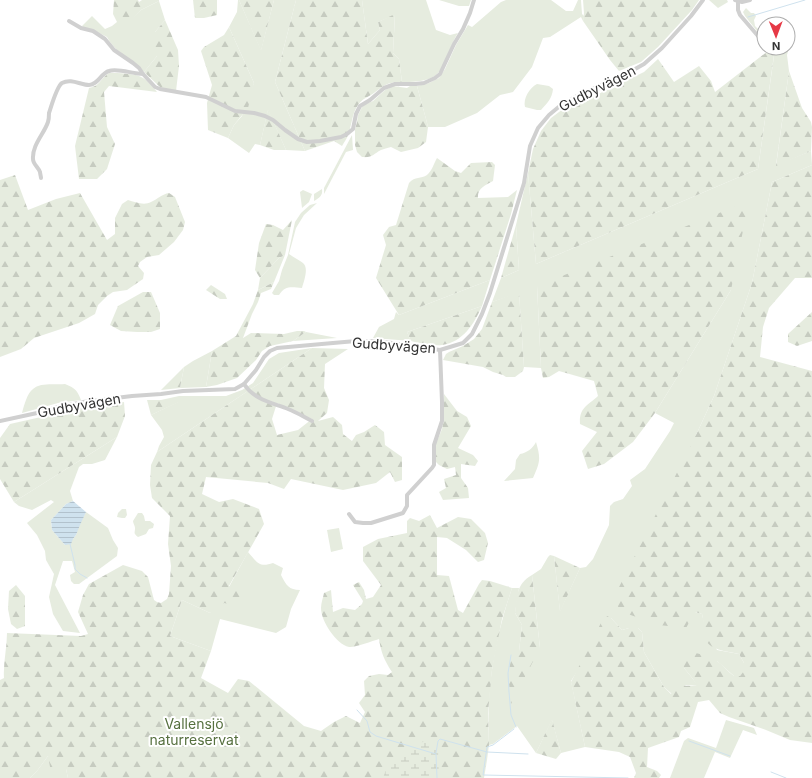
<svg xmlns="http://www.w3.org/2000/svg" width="812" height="778" font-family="Inter,sans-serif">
	<defs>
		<pattern id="forest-firs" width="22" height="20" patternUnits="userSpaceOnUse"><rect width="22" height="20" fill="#e6ecdf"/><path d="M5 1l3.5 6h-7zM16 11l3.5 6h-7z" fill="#c6cbc0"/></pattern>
		<pattern id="wetland-marsh" width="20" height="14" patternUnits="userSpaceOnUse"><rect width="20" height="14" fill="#e6ecdf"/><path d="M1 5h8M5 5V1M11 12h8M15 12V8" fill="none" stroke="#c6cbc0"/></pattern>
		<pattern id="water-rules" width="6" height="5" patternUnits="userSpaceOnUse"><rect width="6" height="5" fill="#cfe2ee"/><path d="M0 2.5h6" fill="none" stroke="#b2c2cd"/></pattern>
	</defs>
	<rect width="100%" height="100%" fill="#fff"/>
	<!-- green -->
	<g fill="#e6ecdf">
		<polygon points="238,0 239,0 261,50 274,0 296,0 275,82 305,151 286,150 268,110 260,145 255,144 249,153 228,138 234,125 242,116 254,83 229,27 237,12"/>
		<path d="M362 0H426L436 30 450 35 458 33C455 37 453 42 451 47 446 58 443 73 431 78 422 82 411 82 402 82L399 59 393 53 395 15 378 22 380 30 368 44Z"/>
		<polygon points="439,0 471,0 469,6 459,6"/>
		<polygon points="506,0 551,0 566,11 573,11 578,0 581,0 582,14 584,16 583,21 581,17 550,37 543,38 532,67 513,92 500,95 477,113 445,127 428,127 426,119 417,86 429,83 439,78 445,69 456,45 468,25 472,27 501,2"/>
		<polygon points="159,1 165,20 155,32 157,56 144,72 138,66 116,49 110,42 107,37 93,30 84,28 82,26 92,16 105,29 112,26 117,22 128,22 141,10"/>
		<polygon points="746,8 751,13 754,13 756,16 754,20 755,26 763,34 764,34 764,40 745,16 743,12"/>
		<path d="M789 48 787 55 789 71 776 165 811 151 812 165 772 182 752 283 714 396 696 435 695 612 702 614 704 623 717 650 739 654 744 663 745 671 740 676H734L717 661 684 668 693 679 698 686 686 685 672 694 664 687 644 652 642 632 638 628H629L622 630 611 618 571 681 585 747 561 753 552 720 536 753 517 726 493 744 489 745C488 720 488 695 492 670 496 642 503 615 512 588H519L515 613 522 625 519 651 540 648 532 575 541 569 548 557 550 555 554 556 560 611 580 568 586 567 593 559 609 525 610 506 614 502 623 499 632 486 630 480 645 469 670 431 674 423 655 413 731 290 537 286 541 368 524 367 519 293 492 302 501 278 519 270 516 225 528 173 536 264 758 169 774 56 768 51 772 49Z"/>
		<path d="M537 84 549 86 553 89C552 99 547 103 541 110H537L525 107C523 99 529 88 537 84Z"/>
		<polygon points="352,135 353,150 346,152 324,194 324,188"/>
		<path d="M322 189C323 196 319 198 314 201V194Z"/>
		<polygon points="303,190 312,194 309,202 302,208 300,192"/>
		<path d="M317 203 304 215 296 228 289 254C293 257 299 260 303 263 309 268 304 281 302 288 292 287 285 285 279 295H274L272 293 279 281 282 270 288 255 295 222 301 213 310 205Z"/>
		<polygon points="285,255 274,282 258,290 260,278 279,258"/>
		<polygon points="490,280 482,306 407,332 411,341 373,338 379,327 394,319 396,312 399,315"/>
		<polygon points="306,332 337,338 293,341"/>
		<polygon points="312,348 157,452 159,446 164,437 162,430 151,415 178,402 179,396 226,396 242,390 253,383 269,359 279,353"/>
		<polygon points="212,351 206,387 180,388 184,367 193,361"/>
		<path d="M65 384C75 388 77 390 81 400L58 403 22 413C24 406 27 393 33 389 40 382 55 385 65 384Z"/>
		<polygon points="117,437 105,460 92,464 83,464 79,467 70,491 73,501 66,504 51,520 52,530 65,545 73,539 76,535 79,525 86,512 108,528 113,540 118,548 117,556 79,584 74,584 71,581 70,575 75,572 72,561 63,561 55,585 80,633 63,631 53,614 49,597 54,574 46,560 45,551 37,535 27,523 54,502 51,500 32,510 19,506 14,502"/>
		<path d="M536 442C541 459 540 462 533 478L504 481 515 469 516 460 520 454C527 453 533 448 536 442Z"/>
		<polygon points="122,509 126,509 127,515 125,518 122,518 117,517 118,513"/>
		<path d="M138 513H142L144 516 145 521H150L154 524 153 528 149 529 146 534 138 537C133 533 135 533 135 528 135 526 133 523 133 521Z"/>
		<polygon points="339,528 343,549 331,552 327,530"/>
		<path d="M248 552C257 562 259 568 273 563L283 568 281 575C286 585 289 590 300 590L291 609 286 627 276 633 220 619 211 651 170 636 182 600 210 613 229 587Z"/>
		<polygon points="726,720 754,728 757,735 743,730 730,758 715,752 704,778 670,778 684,741 688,738 716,748"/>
		<polygon points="48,756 66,769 68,778 30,778 37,771"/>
	</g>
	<!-- forest -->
	<g fill="url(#forest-firs)" fill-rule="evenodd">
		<polygon points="114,0 138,0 139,2 142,0 159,0 159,1 141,10 129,22 117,22 113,14"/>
		<polygon points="193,0 217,0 217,15 204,18 195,18"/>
		<polygon points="239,0 274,0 261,51"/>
		<path d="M296 0H362L368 44 380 30 378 22 395 14 393 53 399 59 402 82C387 82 385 85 374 93 368 97 362 99 358 105 352 113 352 125 348 135 347 139 344 142 342 146L334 141 305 151 275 82Z"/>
		<polygon points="583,0 699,0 692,10 658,47 641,62 619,71 610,60 583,21 584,13"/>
		<polygon points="709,0 727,0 728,2 718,8"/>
		<polygon points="165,20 178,50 179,66 176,91 161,88 144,72 157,56 153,51 155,32"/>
		<polygon points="229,27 254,83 248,108 234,125 228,138 208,130 207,103 212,85 201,51 204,47 224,35"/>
		<polygon points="768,51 774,55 758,169 536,264 528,173 533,149 541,131 551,118 563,109 590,98 644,72 658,59 674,82 699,66 711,81 715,92"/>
		<polygon points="789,71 802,108 811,122 812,127 811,151 776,166"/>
		<path d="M109 73C118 73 135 73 143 78 148 81 153 87 157 92L109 86 104 92 107 127 115 144 107 169 97 179H79L75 146 89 88C100 86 100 79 109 73Z"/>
		<path d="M393 86 407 88 410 86H417L426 119 428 127 426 142 418 148 401 152 391 147C387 148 384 149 381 150 373 154 373 158 362 157L357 152 355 145V129L357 122 358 115 362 107 366 104 373 101 385 90Z"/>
		<polygon points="268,109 286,150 274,150 260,145"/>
		<path d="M437 158 455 171 461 173 471 163 492 162 495 165 493 181C485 185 477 189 478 198L508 197 517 190 511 214 490 280 399 315 376 278 386 245 383 235 389 227 396 225 409 183C415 176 421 179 427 175 432 171 434 163 437 158Z"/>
		<path d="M812 165V278H795L769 308 763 327 760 357 812 371V743L790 740 766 730 729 717 720 713 709 700 698 702 690 727 681 731 679 737 648 748 647 767 657 771 661 775 659 778H634L636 773 630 757 619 752 585 747 571 682 605 615 611 618 622 630 629 628H638L642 632 644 652 664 687 671 694C679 683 686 686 697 686L693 679 684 668 680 655 683 652C692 651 709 656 717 661 723 665 728 672 734 676H740L744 671V663L739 654C727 651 708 651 704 636 703 629 704 622 702 614L695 612 686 628 659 625 625 613 612 601 696 435 714 396 752 283 772 182Z"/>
		<path d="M15 175 28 210 56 199 80 193 107 240 115 234V218L122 204 128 200C135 202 144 206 151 202 158 199 162 194 169 193L175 197 185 222 183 230 174 242 159 255 147 257 140 262 138 266 144 273 143 279 127 290 113 292 107 296 98 305 95 314 79 323 34 338 21 349 0 357V180Z"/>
		<path d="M749 201 731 290 655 413 633 442 604 464 588 469 582 451 597 432 580 424C579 408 587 406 598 396L594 381 559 371 549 377 543 378 541 368 537 286Z"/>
		<polygon points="292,220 285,255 279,258 260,278 255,270 259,243 266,224 273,225 283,230"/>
		<polygon points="516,225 519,270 501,278"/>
		<polygon points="274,282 271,289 261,293 258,302 252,314 243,338 251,333 284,334 297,331 304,331 306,332 293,341 270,346 262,351 256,360 237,378 217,385 206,387 212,351 236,336 253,304 258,290"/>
		<polygon points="211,285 225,294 227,299 220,299 206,290"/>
		<polygon points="143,292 151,292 160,313 160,329 151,332 137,332 121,331 110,325 118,306"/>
		<polygon points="519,292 524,367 523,371 515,377 506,377 503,375 493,372 483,367 443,360 446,354 449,352 463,346 474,339 482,329 492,302"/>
		<path d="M482 306C474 324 463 342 442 345 434 346 419 343 411 341L407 332Z"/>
		<polygon points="812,312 812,341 797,346 788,342 788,334"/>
		<path d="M312 348 348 349 325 364 324 388 329 400 327 413 318 421 333 417 342 425 343 434 352 441 356 435 364 432 375 425 384 432 385 445 402 457V480L395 482 390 472 376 483 343 490 291 479 284 489 268 483 206 477 202 494 219 502 233 499 259 509 264 524 229 586 245 592 235 605 224 603 210 613 182 600 170 636 211 651 201 678 228 693 238 679 249 681 304 726 321 731 334 722 346 716 360 723 365 712 359 703 365 695 364 681 369 676 379 674 388 675 392 672C384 660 381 652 379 639 372 641 354 648 349 647 336 644 321 621 321 608 321 603 323 598 324 593L331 590 333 612 343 608 355 610 362 604 363 601 353 585 359 582 364 590 366 599 373 597 381 585 363 561V547L378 539 407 533V521L410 518 419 521 430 515 437 528 458 517 471 519 485 533 488 543 484 560 478 562 466 550 447 538 437 537V575L449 576 458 610 463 613 479 584 482 580 490 581 512 588 502 619 492 670 488 713 489 745 487 760 484 778H68L66 769 51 772 48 756 37 771 30 778H0V680L4 678C3 663 7 648 7 633L81 636 88 634 78 612 83 595 89 584 123 565 142 571 148 577 154 600 157 602 161 603 167 599 169 594 171 566 168 544 170 516 152 498 150 485 151 465 157 452ZM277 403 312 419 298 430 277 435 272 419Z"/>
		<polygon points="184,367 180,388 161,390"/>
		<polygon points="444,394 457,411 467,417 471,426 458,448 473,455 478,461 475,466 461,464 461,478 468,488 469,498 443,500 439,492 446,488 444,479 456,475 455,467 447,469 439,465 436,462 435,446 442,429 444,417"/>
		<polygon points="179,396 179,402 151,415 147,400 161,400"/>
		<polygon points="124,402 125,416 117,437 14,502 0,479 0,438 10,424 41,417 65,410"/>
		<polygon points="554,556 580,568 560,612"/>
		<path d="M532 575 540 648 511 704 508 673 513 653 519 651 522 625 515 613C517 597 516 584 532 575Z"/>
		<polygon points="16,585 25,596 25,626 17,629 11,624 8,609 9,591"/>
		<polygon points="552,719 561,753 556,759 536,753"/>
	</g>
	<!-- wetland -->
	<polygon fill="url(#wetland-marsh)" points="426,740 438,751 439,778 383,778 387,767 407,751"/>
	<!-- water -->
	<polygon fill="url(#water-rules)" points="73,501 86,512 80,525 76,535 73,539 71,544 65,545 52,530 51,520 66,504"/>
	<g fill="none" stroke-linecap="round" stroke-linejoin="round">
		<!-- stream -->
		<g stroke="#cfe2ee" stroke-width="1">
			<polyline points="748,17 805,0"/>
			<polyline points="70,544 75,565 75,569 80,574 87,578"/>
			<polyline points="511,655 508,673 509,692 511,715 516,727"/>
			<polyline points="357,710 367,721 370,732 376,736 436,754 437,778"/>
			<polyline points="514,729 493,745 487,747 483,775 628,778"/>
			<polyline points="689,741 730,756"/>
			<polyline points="436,753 438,741 440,739 487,752 528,754"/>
			<polyline points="771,772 786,778"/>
		</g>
		<!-- minor -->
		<g stroke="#d0d0d0" stroke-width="4">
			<polyline points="735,0 742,2 750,0"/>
			<polyline points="738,2 738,10 740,15 764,43"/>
			<polyline points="69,21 81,28 93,31 105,39 114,50 133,63 139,68 143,74"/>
			<path d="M41 178C41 177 40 173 40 172 38 167 33 164 33 159 32 145 44 134 48 122 49 119 49 116 49 113 51 107 57 86 62 83 71 78 81 85 89 85 98 85 101 73 109 71 118 68 133 74 143 74L155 87 160 89 206 97 235 111 254 113 265 116 273 120 285 130 298 139 307 142 320 141 341 137 347 134 353 129 356 114 360 106 370 100 384 88 395 84H416L424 83 435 78 440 74 454 44 463 29 470 13 474 0"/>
			<path d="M244 384C254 400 273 403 288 409 296 412 304 417 312 421"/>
			<polyline points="0,421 37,413 58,407 83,402 132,396 161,394 183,391 235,389 244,384 256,370 264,357 270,351 277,348 333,343 356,341 378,341 440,350 463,343 472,334 482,314 490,293 524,183 530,146 538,128 549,115 561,105 577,96 628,73 644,64 662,48 691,16 703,0"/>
			<polyline points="349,514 355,522 363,523 371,523 403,513 407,506 407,495 432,468 434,465 434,445 442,421 442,402 440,350"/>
		</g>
	</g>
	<g text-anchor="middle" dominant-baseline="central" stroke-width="4" stroke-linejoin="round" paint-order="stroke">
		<!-- street labels -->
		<g font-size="14" fill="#333" stroke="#fff">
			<text transform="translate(597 88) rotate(-27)">Gudbyvägen</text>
			<text transform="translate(394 345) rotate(4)">Gudbyvägen</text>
			<text transform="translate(79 405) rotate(-10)">Gudbyvägen</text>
		</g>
		<!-- park labels -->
		<g font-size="14" fill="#56703f" stroke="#fff">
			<text x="194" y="723">Vallensjö<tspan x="194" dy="16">naturreservat</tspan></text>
		</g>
	</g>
	<!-- north arrow -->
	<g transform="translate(776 36) rotate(179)"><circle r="19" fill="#ffffff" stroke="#adadad"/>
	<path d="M0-3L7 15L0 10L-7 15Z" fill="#e63946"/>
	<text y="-6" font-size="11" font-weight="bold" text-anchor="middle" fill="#333333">N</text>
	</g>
</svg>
